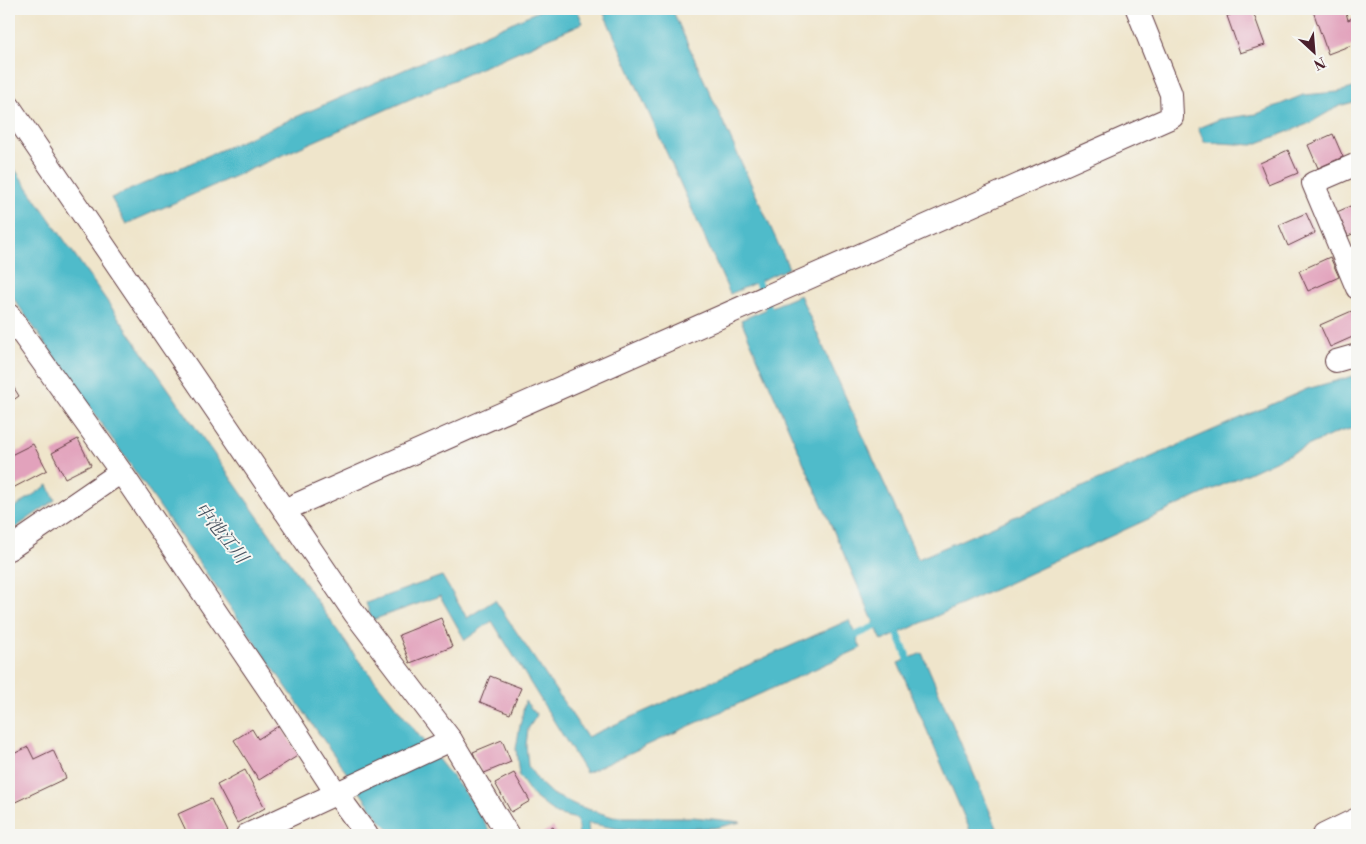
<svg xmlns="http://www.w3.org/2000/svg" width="1366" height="844" font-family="'Libre Bodoni','Noto Serif JP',serif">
	<rect width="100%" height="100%" fill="#f6f6f2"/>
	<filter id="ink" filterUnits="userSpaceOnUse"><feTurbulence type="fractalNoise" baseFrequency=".02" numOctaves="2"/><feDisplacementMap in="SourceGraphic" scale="10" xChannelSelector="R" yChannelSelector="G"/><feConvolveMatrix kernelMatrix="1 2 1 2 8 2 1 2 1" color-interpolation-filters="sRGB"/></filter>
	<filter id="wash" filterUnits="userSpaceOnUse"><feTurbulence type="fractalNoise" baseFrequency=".0096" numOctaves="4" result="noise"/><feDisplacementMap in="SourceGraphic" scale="20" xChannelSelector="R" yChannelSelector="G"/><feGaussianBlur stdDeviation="1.12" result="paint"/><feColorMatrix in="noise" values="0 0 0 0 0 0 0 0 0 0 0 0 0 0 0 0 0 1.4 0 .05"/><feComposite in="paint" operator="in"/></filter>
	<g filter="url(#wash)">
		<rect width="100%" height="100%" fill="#efe5cb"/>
		<!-- water -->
		<g fill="#4fbbca" stroke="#4c6d7a">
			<polygon points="543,9 577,9 583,23 126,224 111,198"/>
			<polygon points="602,9 672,9 789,268 730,294"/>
			<polygon points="1357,87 1357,101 1339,106 1308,124 1253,145 1204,142 1198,128 1220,119 1257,114 1303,95 1338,92"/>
			<polygon points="9,161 356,657 474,804 492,835 395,835 379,819 9,292"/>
			<polygon points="800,295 918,559 1307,389 1357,375 1357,427 1336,433 882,641 741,320"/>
			<polygon points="48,485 55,500 9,532 9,511"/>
			<polygon points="442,576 467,618 495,600 587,737 849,620 861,648 586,773 492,621 465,640 440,596 372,620 366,603"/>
			<polygon points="922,653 1000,835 972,835 898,663"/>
			<polygon points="525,701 537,715 528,729 526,745 528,766 539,782 552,794 578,806 613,817 693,817 741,822 714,828 619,829 588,823 589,835 579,835 577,819 556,814 533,796 519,776 516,749 519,731"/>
		</g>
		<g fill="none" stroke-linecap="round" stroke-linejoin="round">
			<!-- stream -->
			<g stroke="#4fbbca" stroke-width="7">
				<polyline points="754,274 773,317"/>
				<polyline points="894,625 911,666"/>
				<polyline points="847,639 883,623"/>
			</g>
		</g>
		<g id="blocks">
			<!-- building -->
			<g fill="#e2a2bc">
				<polygon points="1248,9 1252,9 1265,45 1240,53 1227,16"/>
				<polygon points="1318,9 1345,9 1348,20 1357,16 1357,43 1328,54 1313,11"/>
				<polygon points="1333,134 1343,157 1318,168 1308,145"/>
				<polygon points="1288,150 1298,173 1269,185 1260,163"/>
				<polygon points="1357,203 1357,232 1348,236 1337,212"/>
				<polygon points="1306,213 1315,233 1288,246 1279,225"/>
				<polygon points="1330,257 1339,277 1308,291 1299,271"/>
				<polygon points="1354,310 1357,316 1357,335 1330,347 1320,325"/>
				<polygon points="9,380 19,396 9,403"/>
				<polygon points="78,439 91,465 65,478 52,453"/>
				<polygon points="33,444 47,470 9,490 9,456"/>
				<polygon points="441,618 452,647 410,663 399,635"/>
				<polygon points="490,676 521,688 510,714 480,702"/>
				<polygon points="280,725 299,755 259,780 234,740 252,729 258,739"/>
				<polygon points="502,740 511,762 482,774 473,752"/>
				<polygon points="28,747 34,759 53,750 66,778 9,805 9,756"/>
				<polygon points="245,770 265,808 237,823 217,785"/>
				<polygon points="514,773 530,801 511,812 495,783"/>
				<polygon points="211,799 227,832 221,835 188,835 178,814"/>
				<polygon points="553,827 558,835 539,835"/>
			</g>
		</g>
	</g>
	<g filter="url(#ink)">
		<use href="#blocks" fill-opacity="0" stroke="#633d43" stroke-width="1"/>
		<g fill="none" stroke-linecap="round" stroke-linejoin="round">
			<!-- street casing -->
			<g stroke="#633d43" stroke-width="24">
				<g id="street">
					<polyline points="9,106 355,614 451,740 508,835"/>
					<polyline points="1357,164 1313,183 1357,288"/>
					<polyline points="9,315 121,472 273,696 336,793 367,835"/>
					<polyline points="1336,361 1357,355"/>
					<polyline points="284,510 1172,117 1171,94 1137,9"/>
					<polyline points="9,549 121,472"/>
					<polyline points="247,835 451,740"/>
					<polyline points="1324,835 1357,819"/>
				</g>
			</g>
			<!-- street -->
			<use href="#street" stroke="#fff" stroke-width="22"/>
		</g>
	</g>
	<g text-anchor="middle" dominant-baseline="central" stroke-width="4" stroke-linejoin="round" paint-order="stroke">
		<!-- water labels -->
		<g font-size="18" font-style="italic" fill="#4c5663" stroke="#f6f6f2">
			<text transform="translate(221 533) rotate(51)">中池江川</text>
		</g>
	</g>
	<!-- margin -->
	<rect width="1366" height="844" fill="none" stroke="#f6f6f2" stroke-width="30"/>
	<!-- north arrow -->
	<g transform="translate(1314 52) rotate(154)" stroke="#f6f6f2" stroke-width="4" paint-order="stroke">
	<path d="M0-4L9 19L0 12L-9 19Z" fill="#4a1f2b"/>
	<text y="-8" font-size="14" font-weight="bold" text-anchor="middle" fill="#4a1f2b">N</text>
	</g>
</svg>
